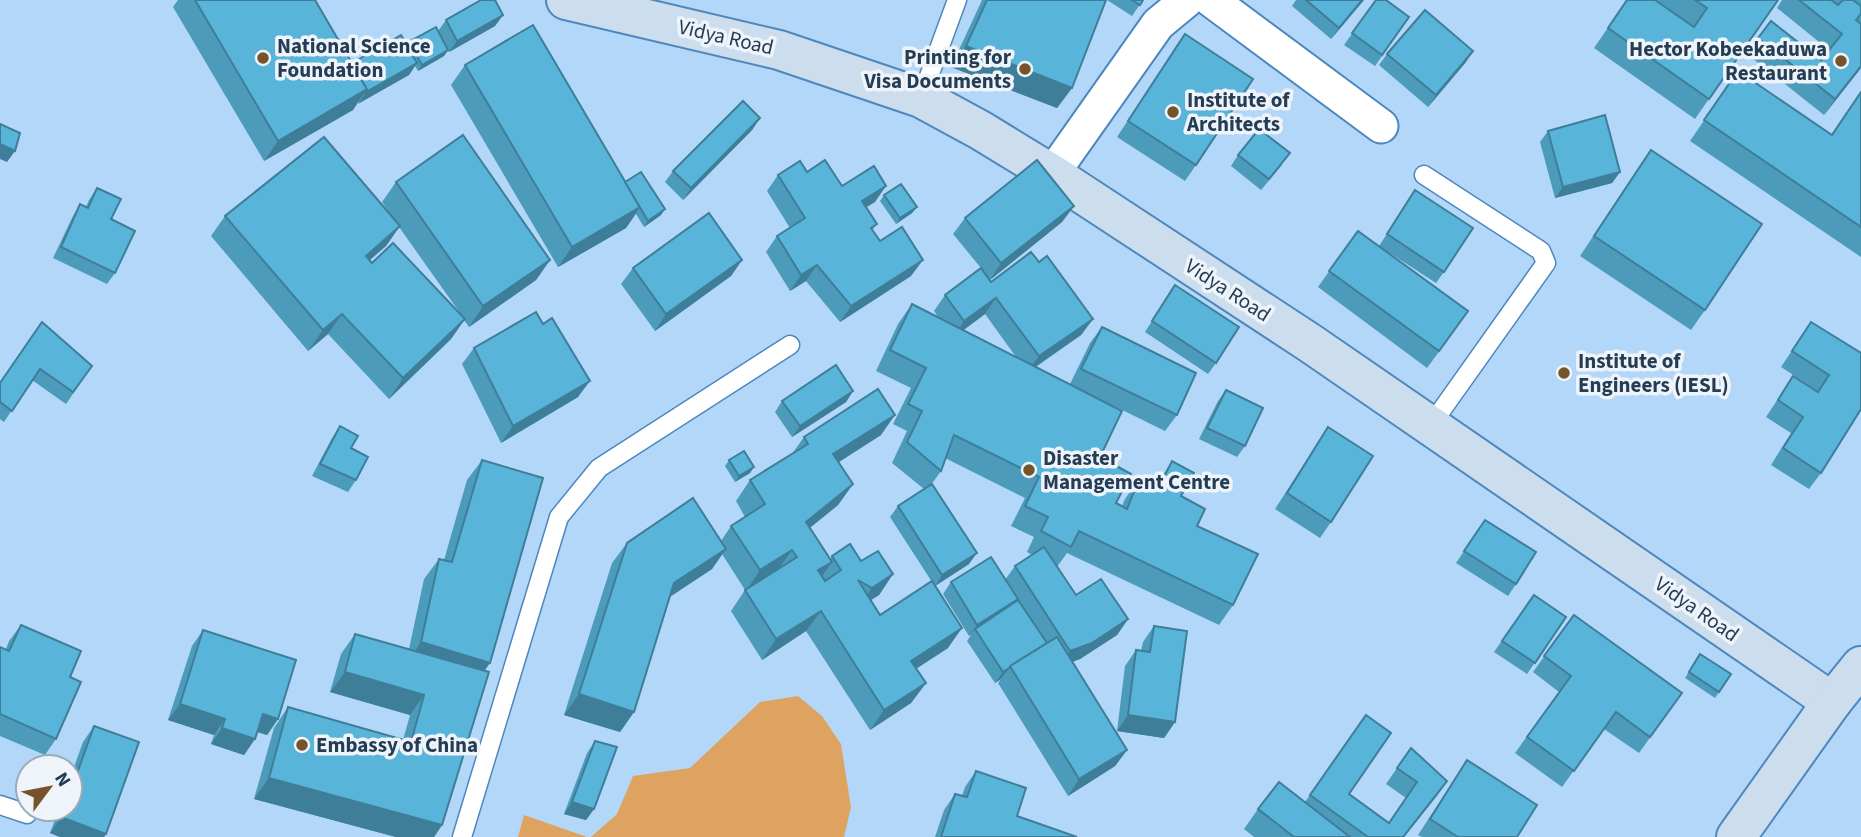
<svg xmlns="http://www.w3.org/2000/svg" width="1861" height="837" font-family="'Source Sans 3',sans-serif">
	<rect width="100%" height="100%" fill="#b3d7f9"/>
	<!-- green -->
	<g fill="#dea361">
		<polygon points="798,696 822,716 841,744 851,807 844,837 591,837 617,814 633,776 690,768 760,702"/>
		<polygon points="524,815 587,837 518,837"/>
	</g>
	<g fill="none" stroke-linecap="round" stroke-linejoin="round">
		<!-- lane casing -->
		<g stroke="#4d87bd" stroke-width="21">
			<g id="lane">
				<polyline points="921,98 957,0"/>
				<polyline points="1424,175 1541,251 1546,263 1431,425"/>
				<polyline points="0,805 27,814"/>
				<polyline points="462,837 559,517 599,468 790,345"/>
			</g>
		</g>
		<!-- street casing -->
		<g stroke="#4d87bd" stroke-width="37">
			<g id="street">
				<polyline points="1211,0 1381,126"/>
				<polyline points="1052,174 1158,24 1187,0"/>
			</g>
		</g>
		<!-- secondary casing -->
		<g stroke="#4d87bd" stroke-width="42">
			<g id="secondary">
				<polyline points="566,0 779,50 921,98 980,130 1052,174 1310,343 1832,702"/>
				<polyline points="1736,837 1832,702 1861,666"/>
			</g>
		</g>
		<!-- lane -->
		<use href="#lane" stroke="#fff" stroke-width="18"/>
		<!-- street -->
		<use href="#street" stroke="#fff" stroke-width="33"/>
		<!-- secondary -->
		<use href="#secondary" stroke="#ccdded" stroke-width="38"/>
	</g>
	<!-- wall -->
	<g fill="#4d9bbb" fill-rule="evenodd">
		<polygon points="178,0 315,0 352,63 407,45 409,42 438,31 446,20 503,15 495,26 449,52 448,50 444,56 418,71 415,66 409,75 357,103 353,110 264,161 173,7"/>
		<polygon points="982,0 1106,0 1072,88 1057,108 951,67"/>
		<polygon points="1107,0 1143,0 1132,16"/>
		<polygon points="1296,0 1364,0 1331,39 1292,6"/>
		<polygon points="1376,0 1409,17 1375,66 1344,45"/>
		<polygon points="1627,0 1778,0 1695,119 1594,48"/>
		<polygon points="1782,0 1861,0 1861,23 1857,21 1861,24 1861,68 1824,115 1747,54 1758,38 1821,60 1829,50 1777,8"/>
		<polygon points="1185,34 1196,165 1185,181 1117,137"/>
		<polygon points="1387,54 1466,62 1428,107 1379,65"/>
		<polygon points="465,65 661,215 644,227 636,214 626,228 558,267 451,85"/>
		<polygon points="1738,71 1831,135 1861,91 1861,257 1690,141"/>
		<polygon points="760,118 752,130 683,200 665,182 673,171"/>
		<polygon points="1548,131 1620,172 1612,183 1555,198 1540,142"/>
		<polygon points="1651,150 1705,310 1691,330 1580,256"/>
		<polygon points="1238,155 1282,165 1261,190 1231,166"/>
		<polygon points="807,172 875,202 866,207 877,224 872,230 880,241 911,276 840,322 806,281 790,291 766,252 777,236 790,228 767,191 778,175"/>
		<path d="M396 182 550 260 536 280 469 327 464 320 451 339 389 399 328 334 308 351 211 236 225 216 393 218 382 202ZM399 227 460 313 372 263 370 260 386 246Z"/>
		<polygon points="97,188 111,219 115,273 107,284 53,258 73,216 80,204 86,207 89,200"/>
		<polygon points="884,195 917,207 912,213 896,224 880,201"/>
		<polygon points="1408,202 1444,272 1436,283 1379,246"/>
		<path d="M1074 206 1062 222 990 280 983 270 991 282 1039 262 1093 319 1081 335 1036 367 1070 384 1090 343 1102 327 1177 415 1165 431 1112 405 1100 457 1116 503 1122 506 1125 499 1139 479 1156 486 1172 461 1181 496 1197 526 1233 605 1219 625 1067 553 1057 567 1076 595 1128 619 1117 635 1080 659 1072 662 1127 750 1115 766 1068 796 998 683 1001 679 995 683 967 641 971 635 969 636 943 594 951 582 1005 580 1015 566 1032 555 1027 552 1034 537 1011 526 1025 498 945 458 941 471 931 485 969 564 935 586 948 648 916 669 926 683 911 703 870 730 806 631 762 660 731 611 745 590 722 554 712 569 670 597 634 712 620 732 564 715 612 563 627 543 721 541 731 526 745 517 736 501 750 480 792 454 804 437 881 435 838 462 853 484 838 505 810 528 830 559 832 556 861 561 893 574 879 595 871 600 880 615 932 582 890 517 898 506 924 489 892 463 907 431 893 424 911 388 876 371 898 324 912 304 938 317 934 311 945 295 981 268 953 234 965 218ZM985 314 1016 357 963 330Z"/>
		<polygon points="1358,231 1457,327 1427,368 1318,287"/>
		<polygon points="742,260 731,276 655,331 621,284 633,268"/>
		<polygon points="1175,285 1216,363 1208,374 1145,332"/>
		<polygon points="42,322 92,366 66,404 32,380 4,422 0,419 0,383"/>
		<polygon points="1811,322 1861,353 1821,473 1809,489 1771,465 1791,433 1766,417 1793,376 1817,392 1818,391 1781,367"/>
		<polygon points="543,324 578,397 501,443 462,364 474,348"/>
		<polygon points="1226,390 1245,446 1237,457 1199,439 1218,401"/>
		<polygon points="853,391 846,402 792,437 775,412 782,401"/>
		<polygon points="340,426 351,448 356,480 348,492 312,476 332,438"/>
		<polygon points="1328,427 1331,522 1320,538 1275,509"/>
		<polygon points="482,460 485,671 442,825 434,837 396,837 254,799 274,728 288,707 403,740 410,715 330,692 341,654 355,634 409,649 424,579 439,559 444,560 467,480"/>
		<polygon points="729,460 750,473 735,482 725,466"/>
		<polygon points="1485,520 1516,584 1508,596 1456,563"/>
		<polygon points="1534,595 1566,617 1527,674 1494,652"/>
		<polygon points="1574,615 1682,693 1639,753 1604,729 1562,787 1515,753 1559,692 1533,672"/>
		<polygon points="21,625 70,677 56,739 45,755 0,736 0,647 6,649 9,641"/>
		<polygon points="1154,626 1175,722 1164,738 1117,731 1125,666 1136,650 1141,651 1143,642"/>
		<polygon points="203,630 278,719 267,735 257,732 255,739 244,755 211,744 214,735 168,720 192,646"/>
		<polygon points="1696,660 1731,674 1715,698 1685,678"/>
		<polygon points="1366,715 1349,794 1389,823 1406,798 1386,784 1411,748 1447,781 1404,837 1254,837 1244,829 1258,809 1305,802"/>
		<polygon points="94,726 106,834 104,837 60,837 50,833 59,809 70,809 70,778 83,742"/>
		<polygon points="595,741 594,809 586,820 564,814 587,753"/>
		<polygon points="1467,760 1517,837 1422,837 1418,835"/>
		<polygon points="976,771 1017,816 1077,837 935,837 944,810 955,794 962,796 965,787"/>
	</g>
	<!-- shaded-wall -->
	<g fill="#3e7e99">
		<polygon points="1362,0 1364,0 1331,39 1339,28"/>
		<polygon points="503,15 495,26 449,52 457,41"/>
		<polygon points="966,46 1072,88 1057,108 951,67"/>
		<polygon points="448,50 444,56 418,71 422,65"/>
		<polygon points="1473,51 1466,62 1428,107 1436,95"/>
		<polygon points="417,63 409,75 358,104 366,92"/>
		<polygon points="1861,66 1861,68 1824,115 1835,99"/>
		<polygon points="367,89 353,110 264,161 278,141"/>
		<polygon points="760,118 752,130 683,200 691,188"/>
		<polygon points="0,144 15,151 7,162 0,159"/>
		<polygon points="1620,172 1612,183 1555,198 1563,187"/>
		<polygon points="886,186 875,202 850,217 862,201"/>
		<polygon points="1074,206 1062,222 990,280 1001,263"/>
		<polygon points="640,207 626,228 558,267 572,247"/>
		<polygon points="917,207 912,213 896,224 900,218"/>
		<polygon points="665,209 661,215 644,227 648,221"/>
		<polygon points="400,226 386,246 351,276 366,256"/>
		<polygon points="550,260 536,280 469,327 483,306"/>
		<polygon points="742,260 731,276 655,331 666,314"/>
		<polygon points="923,260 911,276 840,322 851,306"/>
		<polygon points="817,265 806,281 790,291 801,275"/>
		<polygon points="996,298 985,314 953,338 964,321"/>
		<polygon points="342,314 328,334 308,351 323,330"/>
		<polygon points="465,319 451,339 389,399 403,378"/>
		<polygon points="1093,319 1081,335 1027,372 1039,356"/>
		<polygon points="590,381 578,397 501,443 513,426"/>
		<polygon points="853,391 846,402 792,437 800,426"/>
		<polygon points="895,415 881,435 819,475 833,454"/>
		<polygon points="754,467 750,473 735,482 739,476"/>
		<polygon points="853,484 838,505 792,542 806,522"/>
		<polygon points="726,549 712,569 660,603 674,583"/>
		<polygon points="792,550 777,571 746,591 760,570"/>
		<polygon points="977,553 969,564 935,586 942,575"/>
		<polygon points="832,562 818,582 818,570"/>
		<polygon points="893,574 879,595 857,609 872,588"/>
		<polygon points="1018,599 1010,611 975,629 969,636 977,625"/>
		<polygon points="821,611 806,631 762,660 776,639"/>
		<polygon points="1128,619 1117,635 1080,659 1059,667 1070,651"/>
		<polygon points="962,628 948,648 897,681 911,661"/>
		<polygon points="421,642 490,663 476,683 407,663"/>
		<polygon points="1009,668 1001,679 995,683 1003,672"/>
		<polygon points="345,672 424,695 410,715 330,692"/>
		<polygon points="926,683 911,703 870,730 884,710"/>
		<polygon points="579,694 634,712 620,732 564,715"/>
		<polygon points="180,704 225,719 214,735 168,720"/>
		<polygon points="263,714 278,719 267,735 252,730"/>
		<polygon points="1128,715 1175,722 1164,738 1117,731"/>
		<polygon points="222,728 255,739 244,755 211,744"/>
		<polygon points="1127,750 1115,766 1068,796 1079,779"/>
		<polygon points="269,778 442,825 434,837 396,837 254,799"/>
		<polygon points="1447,781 1436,797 1404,837 1403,837"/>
		<polygon points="572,802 594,809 586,820 564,814"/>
		<polygon points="61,817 106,834 104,837 60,837 50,833"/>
	</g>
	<!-- building -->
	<g fill="#59b4da" stroke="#3e7e99" stroke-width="2">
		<polygon points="195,0 315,0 367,89 278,141"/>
		<polygon points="481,0 495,0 503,15 457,41 446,20"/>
		<polygon points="987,0 1106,0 1072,88 966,46"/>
		<polygon points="1132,0 1143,0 1140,5"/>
		<polygon points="1306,0 1362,0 1339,28"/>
		<polygon points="1376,0 1386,0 1409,17 1382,55 1352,33"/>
		<polygon points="1627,0 1655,0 1694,27 1707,8 1695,0 1778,0 1709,99 1608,28"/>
		<polygon points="1799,0 1831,0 1838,5 1843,0 1853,0 1861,6 1861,14 1856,20 1861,24 1861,66 1835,99 1758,38 1771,21 1821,60 1842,34"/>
		<polygon points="1425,10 1473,51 1436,95 1387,54"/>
		<polygon points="533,25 640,207 572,247 465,65"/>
		<polygon points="436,27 448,50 422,65 409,42"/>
		<polygon points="1185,34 1253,79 1196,165 1128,121"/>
		<polygon points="401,35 417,63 366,92 367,89 352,63"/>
		<polygon points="1738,71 1832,135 1861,92 1861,227 1704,120"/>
		<polygon points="743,101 760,118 691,188 673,171"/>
		<polygon points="1605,115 1620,172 1563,187 1548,131"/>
		<polygon points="0,124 20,133 15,151 0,144"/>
		<polygon points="1259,129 1290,153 1269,179 1238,155"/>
		<polygon points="463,135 550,260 483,306 396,182"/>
		<polygon points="324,137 400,226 366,256 372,263 393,243 465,319 403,378 342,314 323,330 225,216"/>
		<polygon points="1651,150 1762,224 1705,310 1594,236"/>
		<polygon points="825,160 842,186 874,166 886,186 862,201 877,224 871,228 880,241 902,227 923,260 851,306 817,265 801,275 777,236 805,218 778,175 800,161 807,172"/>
		<polygon points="1037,160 1074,206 1001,263 965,218"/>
		<polygon points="641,172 665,209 648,221 625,182"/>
		<polygon points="901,184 917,207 900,218 884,195"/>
		<polygon points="97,188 121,199 111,219 135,231 115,273 61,247 80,204 88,208"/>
		<polygon points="1415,190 1473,228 1444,272 1387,234"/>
		<polygon points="709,213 742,260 666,314 633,268"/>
		<polygon points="1358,231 1468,311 1439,351 1329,271"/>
		<polygon points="1031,252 1039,262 1047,256 1093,319 1039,356 996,298 964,321 945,295 981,268 991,282"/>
		<polygon points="1175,285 1239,327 1216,363 1152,321"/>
		<polygon points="912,304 1122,411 1100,457 1131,474 1116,503 1127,509 1139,479 1159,487 1172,461 1194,473 1181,496 1205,509 1197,526 1258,554 1233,605 1079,531 1071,547 1041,531 1048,517 1025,506 1039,477 954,435 941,471 907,442 922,411 908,404 926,368 890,350"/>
		<polygon points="536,312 543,324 552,318 590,381 513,426 474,348"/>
		<polygon points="42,322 92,366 73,392 40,369 12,411 0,402 0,383"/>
		<polygon points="1811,322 1861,353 1861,409 1821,473 1783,448 1803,417 1778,400 1793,376 1818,392 1829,375 1792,351"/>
		<polygon points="1102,327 1196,373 1177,415 1081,369"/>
		<polygon points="836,365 853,391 800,426 782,401"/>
		<polygon points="878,389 895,415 833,454 853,484 806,522 832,562 818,570 825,581 841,570 832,556 850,544 861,561 878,551 893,574 872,588 858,580 880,615 932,581 962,628 911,661 926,683 884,710 821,611 776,639 745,590 797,557 792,550 760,570 731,526 765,504 750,480 808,444 804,437"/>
		<polygon points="1226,390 1263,408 1245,446 1207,428"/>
		<polygon points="340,426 358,436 351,448 368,457 356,480 320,464"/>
		<polygon points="1328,427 1373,456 1331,522 1287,493"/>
		<polygon points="744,451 754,467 739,476 729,460"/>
		<polygon points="482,460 543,478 490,663 421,642 439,559 452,562"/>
		<polygon points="932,484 977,553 942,575 898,506"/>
		<polygon points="693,498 726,549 674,583 634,712 579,694 627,543"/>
		<polygon points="1485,520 1536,552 1516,584 1464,551"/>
		<polygon points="1044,547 1076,595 1101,579 1128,619 1092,643 1070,651 1015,566"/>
		<polygon points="991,557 1018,599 977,625 951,582"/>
		<polygon points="1534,595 1566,617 1535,663 1502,641"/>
		<polygon points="1018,600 1047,643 1003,672 975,629"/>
		<polygon points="1574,615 1682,693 1650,737 1616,712 1574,771 1527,737 1571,676 1544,656"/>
		<polygon points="21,625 81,651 70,677 81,682 56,739 0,714 0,647 9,651"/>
		<polygon points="1154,626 1187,631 1175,722 1128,715 1136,650 1150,652"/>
		<polygon points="203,630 296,660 278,719 263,714 255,739 222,728 225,719 180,704"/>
		<polygon points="355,634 489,672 442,825 269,778 288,707 411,742 424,695 345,672"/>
		<polygon points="1057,637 1127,750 1079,779 1010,666"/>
		<polygon points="1700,654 1731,674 1719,692 1689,672"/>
		<polygon points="1366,715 1391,733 1349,794 1389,823 1417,782 1397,768 1411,748 1447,781 1403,837 1368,837 1310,795"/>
		<polygon points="94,726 139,742 106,834 61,817 64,809 70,809 70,793"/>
		<polygon points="595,741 617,747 594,809 572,802"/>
		<polygon points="1467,760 1537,805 1517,837 1458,837 1430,819"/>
		<polygon points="976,771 1026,788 1017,816 1077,837 941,837 955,794 967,797"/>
		<polygon points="1279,782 1350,837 1294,837 1258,809"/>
	</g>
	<!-- markers -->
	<g fill="#76532b" stroke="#eef4fa" stroke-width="2.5">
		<circle cx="263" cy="58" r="7"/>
		<circle cx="1841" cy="61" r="7"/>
		<circle cx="1025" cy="69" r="7"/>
		<circle cx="1173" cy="112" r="7"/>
		<circle cx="1564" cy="373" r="7"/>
		<circle cx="1029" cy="470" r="7"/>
		<circle cx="302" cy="745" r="7"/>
	</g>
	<g text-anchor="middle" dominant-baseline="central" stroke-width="7" stroke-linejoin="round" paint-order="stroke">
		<!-- street labels -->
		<g font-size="21" fill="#243c54" stroke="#eef4fa">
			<text transform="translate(726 37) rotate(13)">Vidya Road</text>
			<text transform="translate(1228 290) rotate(33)">Vidya Road</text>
			<text transform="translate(1697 609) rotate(35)">Vidya Road</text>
		</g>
		<!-- poi labels -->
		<g font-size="21" font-weight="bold" fill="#243c54" stroke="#eef4fa" text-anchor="start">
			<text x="277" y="46">National Science<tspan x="277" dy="24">Foundation</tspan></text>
			<text x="1827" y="49" text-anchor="end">Hector Kobeekaduwa<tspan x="1827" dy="24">Restaurant</tspan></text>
			<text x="1011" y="57" text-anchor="end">Printing for<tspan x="1011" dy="24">Visa Documents</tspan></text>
			<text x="1187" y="100">Institute of<tspan x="1187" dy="24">Architects</tspan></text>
			<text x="1578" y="361">Institute of<tspan x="1578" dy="24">Engineers (IESL)</tspan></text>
			<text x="1043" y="458">Disaster<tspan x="1043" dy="24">Management Centre</tspan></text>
			<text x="316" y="745">Embassy of China</text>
		</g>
	</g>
	<!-- north arrow -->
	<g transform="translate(49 788) rotate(58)"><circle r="33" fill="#eef4fa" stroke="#9daab8" stroke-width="2"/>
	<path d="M0-5L12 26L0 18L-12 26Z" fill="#76532b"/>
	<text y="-10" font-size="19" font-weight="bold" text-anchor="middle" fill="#243c54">N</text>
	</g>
</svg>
